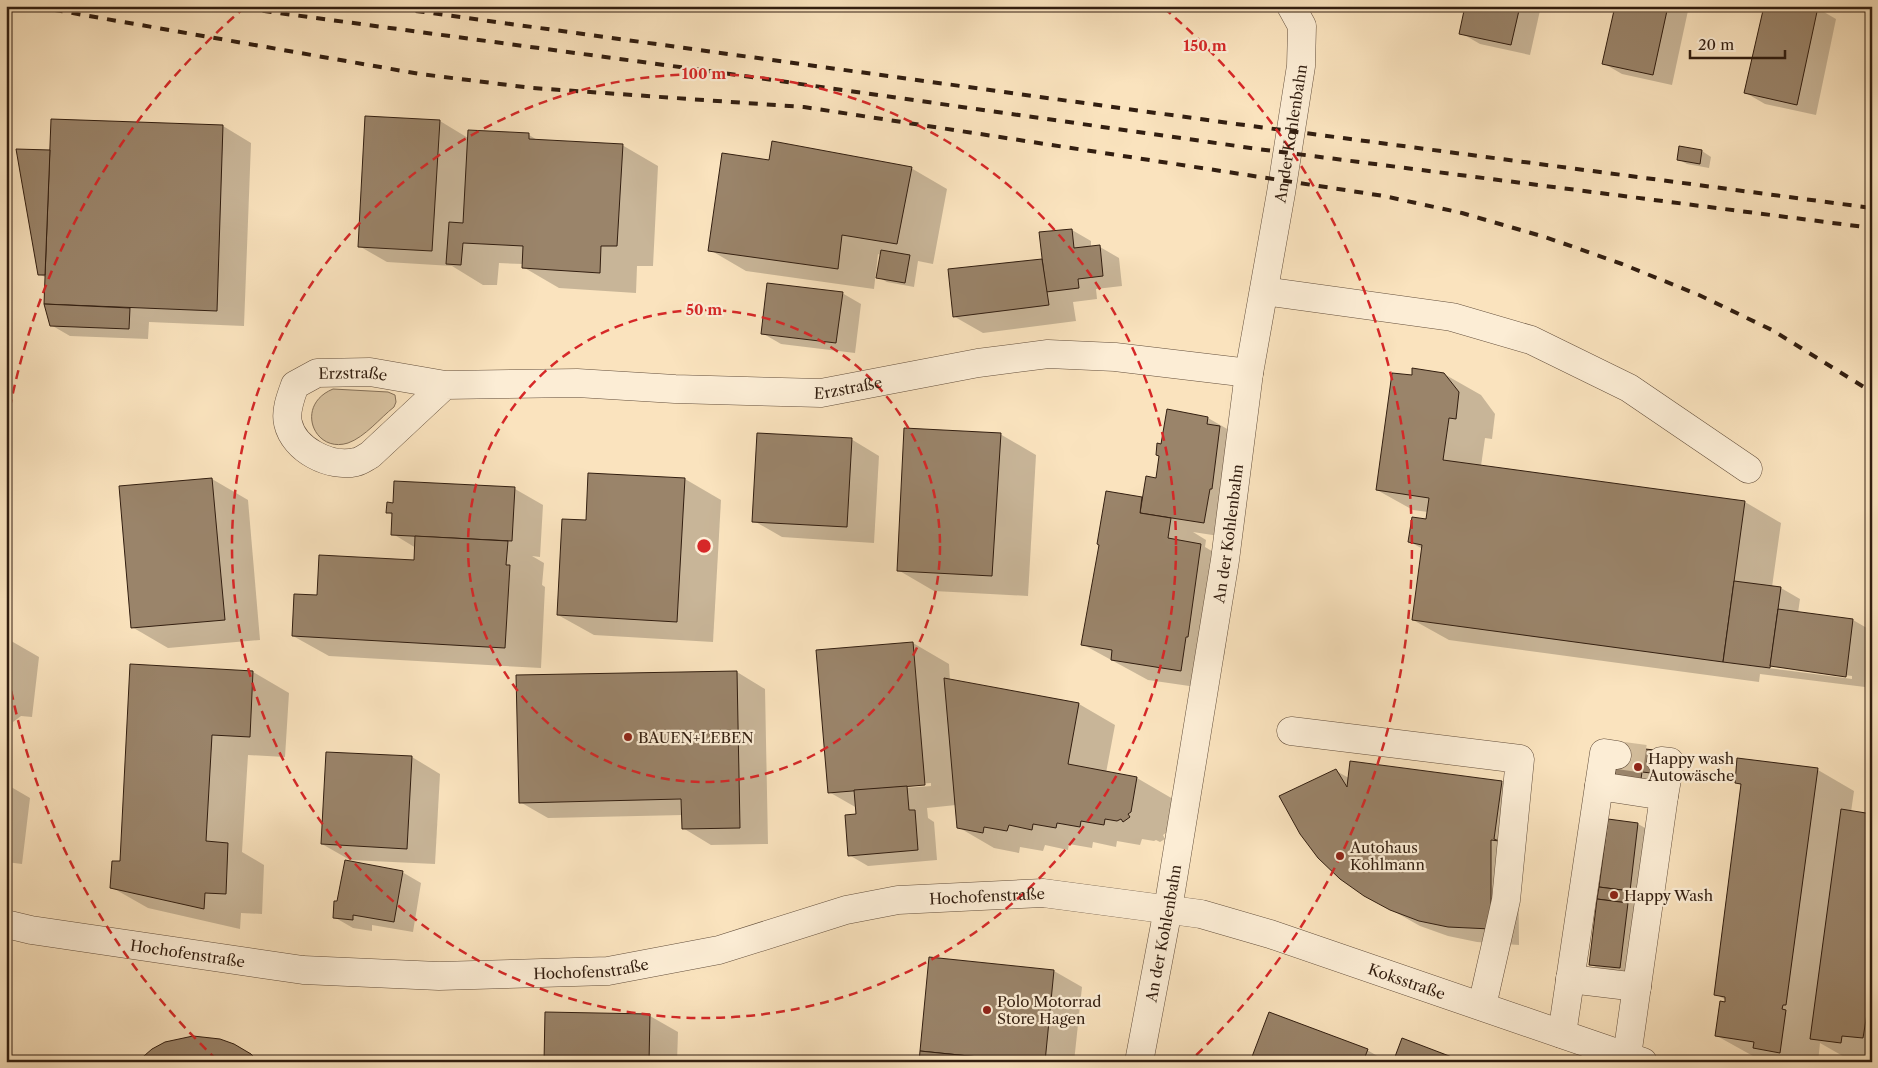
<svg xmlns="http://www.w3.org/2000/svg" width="1878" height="1068" font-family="'Libre Caslon Text',serif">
	<rect width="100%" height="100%" fill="#fae3be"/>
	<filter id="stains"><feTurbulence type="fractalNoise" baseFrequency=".004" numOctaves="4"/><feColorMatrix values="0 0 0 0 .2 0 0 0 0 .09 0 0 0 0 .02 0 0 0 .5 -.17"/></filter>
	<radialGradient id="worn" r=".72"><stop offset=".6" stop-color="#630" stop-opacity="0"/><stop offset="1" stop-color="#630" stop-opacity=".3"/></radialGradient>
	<!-- green -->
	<path fill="#d8c2a0" stroke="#857058" d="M333 389 388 392 395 395 396 402 394 407C380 418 365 437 348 443 314 454 294 405 333 389Z"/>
	<!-- shadow -->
	<g fill="#0003" fill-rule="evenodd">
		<polygon points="1467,6 1541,6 1530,55 1480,44 1461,33"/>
		<polygon points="1616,6 1689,6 1672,85 1622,74 1603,63"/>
		<polygon points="1765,6 1810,6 1817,8 1836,19 1816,115 1765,104 1746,93"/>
		<polygon points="52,120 223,126 251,143 244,326 149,322 148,339 70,336 51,325 46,304 47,278 39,274 51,151"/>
		<polygon points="440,121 468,138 529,135 539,141 622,145 658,166 653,266 637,266 636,293 559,288 523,267 523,264 499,263 497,285 483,285 452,266 387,262 359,246"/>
		<polygon points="1702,151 1711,157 1709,168 1687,164 1678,159"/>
		<polygon points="770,161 911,168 947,189 933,264 918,261 914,287 887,282 878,277 881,255 878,254 874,289 746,271 710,250"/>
		<polygon points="1072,230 1091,241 1091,248 1100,247 1119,258 1122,286 1096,289 1097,299 1073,302 1076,321 983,333 955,317 1042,260 1044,261"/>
		<polygon points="842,293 861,304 855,353 781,344 762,333"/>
		<path d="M1444 374 1481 395 1495 414 1492 439 1485 438 1481 466 1745 502 1781 523 1772 587 1781 588 1800 599 1798 613 1853 620 1872 631 1865 687 1760 674 1759 682 1449 640 1413 620 1423 549 1410 542 1427 520 1428 512 1413 510 1377 490 1413 377ZM1761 665 1852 676V679L1761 667Z"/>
		<polygon points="1208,418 1236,434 1232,538 1193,532 1206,540 1205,547 1237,566 1224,657 1222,657 1217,690 1148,680 1082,644 1100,544 1107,493 1143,499 1157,479 1162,445"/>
		<polygon points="1000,434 1036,455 1028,596 934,591 898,570"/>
		<polygon points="851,439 879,456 874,543 782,537 754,521"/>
		<polygon points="212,479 248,500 260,640 168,648 132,627"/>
		<polygon points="685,479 721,500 713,642 594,635 558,615"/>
		<polygon points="515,489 543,505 540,557 532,556 544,563 542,585 545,587 541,668 329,656 293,636 318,596 415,561 416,548 393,534 393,516 388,512"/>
		<polygon points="6,638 39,657 32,717 21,716 13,722 6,784 30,798 22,864 6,862"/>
		<path d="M913 643 949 664 950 681 1079 704 1115 725 1106 773 1137 778 1173 799 1167 832 1163 835 1165 839 1160 842 1156 840 1154 841 1142 839 1140 845 1117 841 1116 847 1093 842 1092 848 1069 844 1068 850 1045 845 1043 851 1020 847 1019 853 994 848 958 827 956 805 927 808 928 818 934 822 937 860 868 866 849 855 858 815 857 808 829 792ZM931 783V786L891 789 890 786Z"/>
		<polygon points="253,672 289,693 285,757 248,755 242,852 264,865 262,914 241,913 240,929 148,908 111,887"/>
		<polygon points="737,672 765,689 768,844 711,845 683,828 683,815 548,818 520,802 517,677"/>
		<polygon points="1620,747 1682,763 1634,792"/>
		<polygon points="412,757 440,774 435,864 350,860 322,844"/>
		<polygon points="1738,759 1818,770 1854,791 1851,812 1872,815 1872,1062 1848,1059 1820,1043 1818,1062 1778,1062 1774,1059 1753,1056 1717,1036 1726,1003 1726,1000 1715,994 1742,786 1736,782"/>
		<polygon points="1336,771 1349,778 1501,782 1529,798 1518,855 1519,945 1477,942 1448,936 1420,926 1365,895"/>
		<polygon points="1609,820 1638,824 1647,829 1629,973 1600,969 1590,964"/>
		<polygon points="402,872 421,883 413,932 372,925 372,931 353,928 334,917"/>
		<polygon points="1054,971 1082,987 1074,1062 920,1062"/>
		<polygon points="650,1016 678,1032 677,1062 545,1062"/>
		<polygon points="1367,1050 1388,1062 1251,1062"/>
	</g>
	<!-- building -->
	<g fill="#9a846a" stroke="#321e10">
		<polygon points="1465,6 1520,6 1511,45 1459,34"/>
		<polygon points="1615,6 1668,6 1653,75 1602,64"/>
		<polygon points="1764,6 1818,7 1797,105 1744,93"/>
		<polygon points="365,116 440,120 432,251 358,247"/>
		<polygon points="51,119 223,125 217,311 44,304"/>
		<polygon points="468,130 529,133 529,139 623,144 617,246 601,246 600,273 522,268 523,246 463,243 461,265 446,264 449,222 463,223"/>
		<polygon points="772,141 912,167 897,244 842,235 838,269 708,251 722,153 769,160"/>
		<polygon points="1679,146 1702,150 1700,164 1677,160"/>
		<polygon points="16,149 50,150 45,275 38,275"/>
		<polygon points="1072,229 1074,248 1100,245 1103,276 1078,279 1079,288 1046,292 1039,232"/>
		<polygon points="881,250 910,255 905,283 876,278"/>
		<polygon points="1042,259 1049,305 953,317 948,269"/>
		<polygon points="767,283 843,292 836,343 761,334"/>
		<polygon points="44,304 130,308 129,329 50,326"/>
		<polygon points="1412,368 1444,373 1459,392 1456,419 1449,418 1443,460 1745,501 1723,662 1412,620 1422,545 1408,542 1412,517 1426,519 1429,498 1376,490 1392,373 1412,375"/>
		<polygon points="1167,409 1208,417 1207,424 1220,426 1212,489 1210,489 1204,523 1140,513 1146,476 1156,478 1159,456 1156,455 1157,443 1161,444"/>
		<polygon points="904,428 1001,433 992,576 897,571"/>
		<polygon points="757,433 852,438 847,527 752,522"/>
		<polygon points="588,473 685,478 677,622 557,615 562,519 586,520"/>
		<polygon points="212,478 225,620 131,628 119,486"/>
		<polygon points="394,481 515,487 512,541 391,535 392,513 386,513 387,502 393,503"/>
		<polygon points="1106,491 1142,497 1140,513 1171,518 1168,538 1201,544 1188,637 1186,637 1181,671 1111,660 1112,650 1081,645 1099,545 1097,544"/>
		<polygon points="415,536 508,541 506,565 510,565 505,648 292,636 294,594 317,595 319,555 414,560"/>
		<polygon points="1734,581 1781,587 1770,668 1723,662"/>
		<polygon points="1778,609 1853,619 1846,677 1770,666"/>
		<polygon points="913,642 925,785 828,793 816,650"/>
		<polygon points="130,664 253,671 250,737 212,735 206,841 228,843 226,894 205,893 204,909 110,888 112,861 120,861"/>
		<polygon points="737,671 740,828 682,829 681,799 519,803 516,675"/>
		<polygon points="944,678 1079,703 1068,764 1137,777 1131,812 1128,814 1130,817 1123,822 1121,819 1117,821 1105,819 1104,825 1081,821 1080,827 1057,823 1056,828 1033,824 1032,830 1009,825 1007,831 984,827 983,833 957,828"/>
		<polygon points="1619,746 1663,751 1660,774 1642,772 1640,786 1614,782"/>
		<polygon points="326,752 412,756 407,849 321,844"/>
		<polygon points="1737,758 1818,768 1786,1005 1783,1005 1782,1009 1786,1010 1780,1053 1753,1048 1754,1042 1715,1036 1720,1001 1725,1002 1725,997 1714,995 1741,784 1735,783"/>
		<polygon points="1350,761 1502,781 1494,839 1499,841 1491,840 1491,929 1448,927 1419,921 1390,910 1364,896 1340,879 1318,858 1300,834 1279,796 1336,769 1347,787"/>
		<polygon points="907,786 909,810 915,810 918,850 848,856 845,815 856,814 854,790"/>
		<polygon points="1841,809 1872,814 1872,983 1863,1038 1842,1036 1841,1043 1810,1039"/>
		<polygon points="1608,819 1638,823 1630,891 1599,887"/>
		<polygon points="345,860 403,871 394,922 353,915 353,920 333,918 334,901 337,901"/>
		<polygon points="1599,887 1630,891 1628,903 1597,899"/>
		<polygon points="1597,899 1628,903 1620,968 1589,965"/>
		<polygon points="929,957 1054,970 1045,1062 1028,1062 920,1051"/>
		<polygon points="545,1012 650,1014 649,1062 544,1062"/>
		<polygon points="1269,1012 1368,1049 1363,1062 1250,1062"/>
		<polygon points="193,1036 220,1039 234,1044 251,1054 259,1062 137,1062 152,1049 165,1042"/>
		<polygon points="1402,1038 1465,1062 1393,1062"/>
		<polygon points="920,1051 1028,1062 919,1062"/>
	</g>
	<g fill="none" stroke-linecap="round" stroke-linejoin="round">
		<!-- minor-tunnel -->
		<polyline stroke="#d2bc9b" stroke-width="28" stroke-dasharray="28 14" stroke-linecap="butt" points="1617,755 1661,761"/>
		<!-- minor casing -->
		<g stroke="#644f3c" stroke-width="29">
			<g id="minor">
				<polyline points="1264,291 1452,317 1531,340 1629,388 1748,469"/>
				<path id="s1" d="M445 385 370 455C366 457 361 461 356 462 330 468 294 450 288 423 285 411 291 396 295 385L317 373 370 372 445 385 577 383 675 389 821 393 978 363 1048 354 1115 357 1249 373"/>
				<polyline points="1291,731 1520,759 1506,900 1482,1006"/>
				<polyline points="1661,761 1670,762 1664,796"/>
				<polyline points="1599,786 1604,753 1617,755"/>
				<path id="s2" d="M6 924 31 930 303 970 439 976 608 971 719 950 846 910 898 900 1043 893 1201 914 1270 934 1643 1062"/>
				<polyline points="1570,979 1637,987"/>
				<polyline points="1562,1034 1599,786 1664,796 1627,1056"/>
				<path id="s3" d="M1139 1062 1168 909 1225 560 1249 373 1281 193 1301 66 1302 26 1291 6"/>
			</g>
		</g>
		<!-- minor -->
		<use href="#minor" stroke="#fcedd5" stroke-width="28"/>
		<!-- rail -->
		<g stroke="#321e10" stroke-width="4" stroke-dasharray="9 9" stroke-linecap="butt">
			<polyline points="18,6 55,10 420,74 532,88 804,107 1384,196 1462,213 1545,237 1622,264 1699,295 1772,330 1872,392"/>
			<polyline points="227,6 709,71 1258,149 1872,228"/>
			<polyline points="380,6 1229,123 1872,208"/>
		</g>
	</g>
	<!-- distance rings -->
	<g fill="none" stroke="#d62828" stroke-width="2.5" stroke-dasharray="9 6">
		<circle cx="704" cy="546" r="236"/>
		<circle cx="704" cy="546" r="472"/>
		<path d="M217 1060A708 708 0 0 1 7 669M7 423A708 708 0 0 1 244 8M1164 8A708 708 0 0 1 1191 1060"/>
	</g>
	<!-- markers -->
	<g fill="#8f2418" stroke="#fcedd5" stroke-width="2">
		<circle cx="628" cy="737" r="5"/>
		<circle cx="1638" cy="767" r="5"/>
		<circle cx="1340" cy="856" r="5"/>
		<circle cx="1614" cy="895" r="5"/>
		<circle cx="987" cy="1010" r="5"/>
	</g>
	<g text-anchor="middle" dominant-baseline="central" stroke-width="4.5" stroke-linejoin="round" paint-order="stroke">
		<!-- street labels -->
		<g font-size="15" fill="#321e10" stroke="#fcedd5">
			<text stroke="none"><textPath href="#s3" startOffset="941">An der Kohlenbahn</textPath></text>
			<text stroke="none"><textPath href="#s1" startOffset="304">Erzstraße</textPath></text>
			<text stroke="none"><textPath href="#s1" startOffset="801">Erzstraße</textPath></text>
			<text stroke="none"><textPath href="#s3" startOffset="536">An der Kohlenbahn</textPath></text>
			<text stroke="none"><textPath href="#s2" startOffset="994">Hochofenstraße</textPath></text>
			<text stroke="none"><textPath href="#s3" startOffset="131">An der Kohlenbahn</textPath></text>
			<text stroke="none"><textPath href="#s2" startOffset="184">Hochofenstraße</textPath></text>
			<text stroke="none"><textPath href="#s2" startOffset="589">Hochofenstraße</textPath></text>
			<text stroke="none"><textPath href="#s2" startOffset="1426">Koksstraße</textPath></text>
		</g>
		<!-- poi labels -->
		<g font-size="15" fill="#321e10" stroke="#fcedd5" text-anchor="start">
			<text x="638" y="737">BAUEN+LEBEN</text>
			<text x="1648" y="758">Happy wash<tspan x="1648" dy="17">Autowäsche</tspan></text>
			<text x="1350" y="847">Autohaus<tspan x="1350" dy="17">Kohlmann</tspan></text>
			<text x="1624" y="895">Happy Wash</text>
			<text x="997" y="1001">Polo Motorrad<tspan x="997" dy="17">Store Hagen</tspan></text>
		</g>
	</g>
	<circle cx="704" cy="546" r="8" fill="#d62828" stroke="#fcedd5" stroke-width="2.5"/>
	<g font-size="15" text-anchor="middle" font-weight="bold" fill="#d62828" stroke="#fcedd5" stroke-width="4.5" stroke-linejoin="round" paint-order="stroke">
		<text x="1205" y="51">150 m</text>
		<text x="704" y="79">100 m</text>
		<text x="704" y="315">50 m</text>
	</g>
	<!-- margin -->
	<rect width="1878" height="1068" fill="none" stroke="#fae3be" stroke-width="25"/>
	<rect x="8" y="8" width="1863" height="1053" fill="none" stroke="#321e10" stroke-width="2.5"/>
	<rect x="12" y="12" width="1853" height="1043" fill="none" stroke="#321e10"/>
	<!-- scale -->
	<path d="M1690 50v8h95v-8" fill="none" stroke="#321e10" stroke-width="2.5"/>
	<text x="1698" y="50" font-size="15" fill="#321e10" stroke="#fcedd5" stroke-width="4" paint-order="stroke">20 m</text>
	<rect width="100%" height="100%" filter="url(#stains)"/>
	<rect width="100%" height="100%" fill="url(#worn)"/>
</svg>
